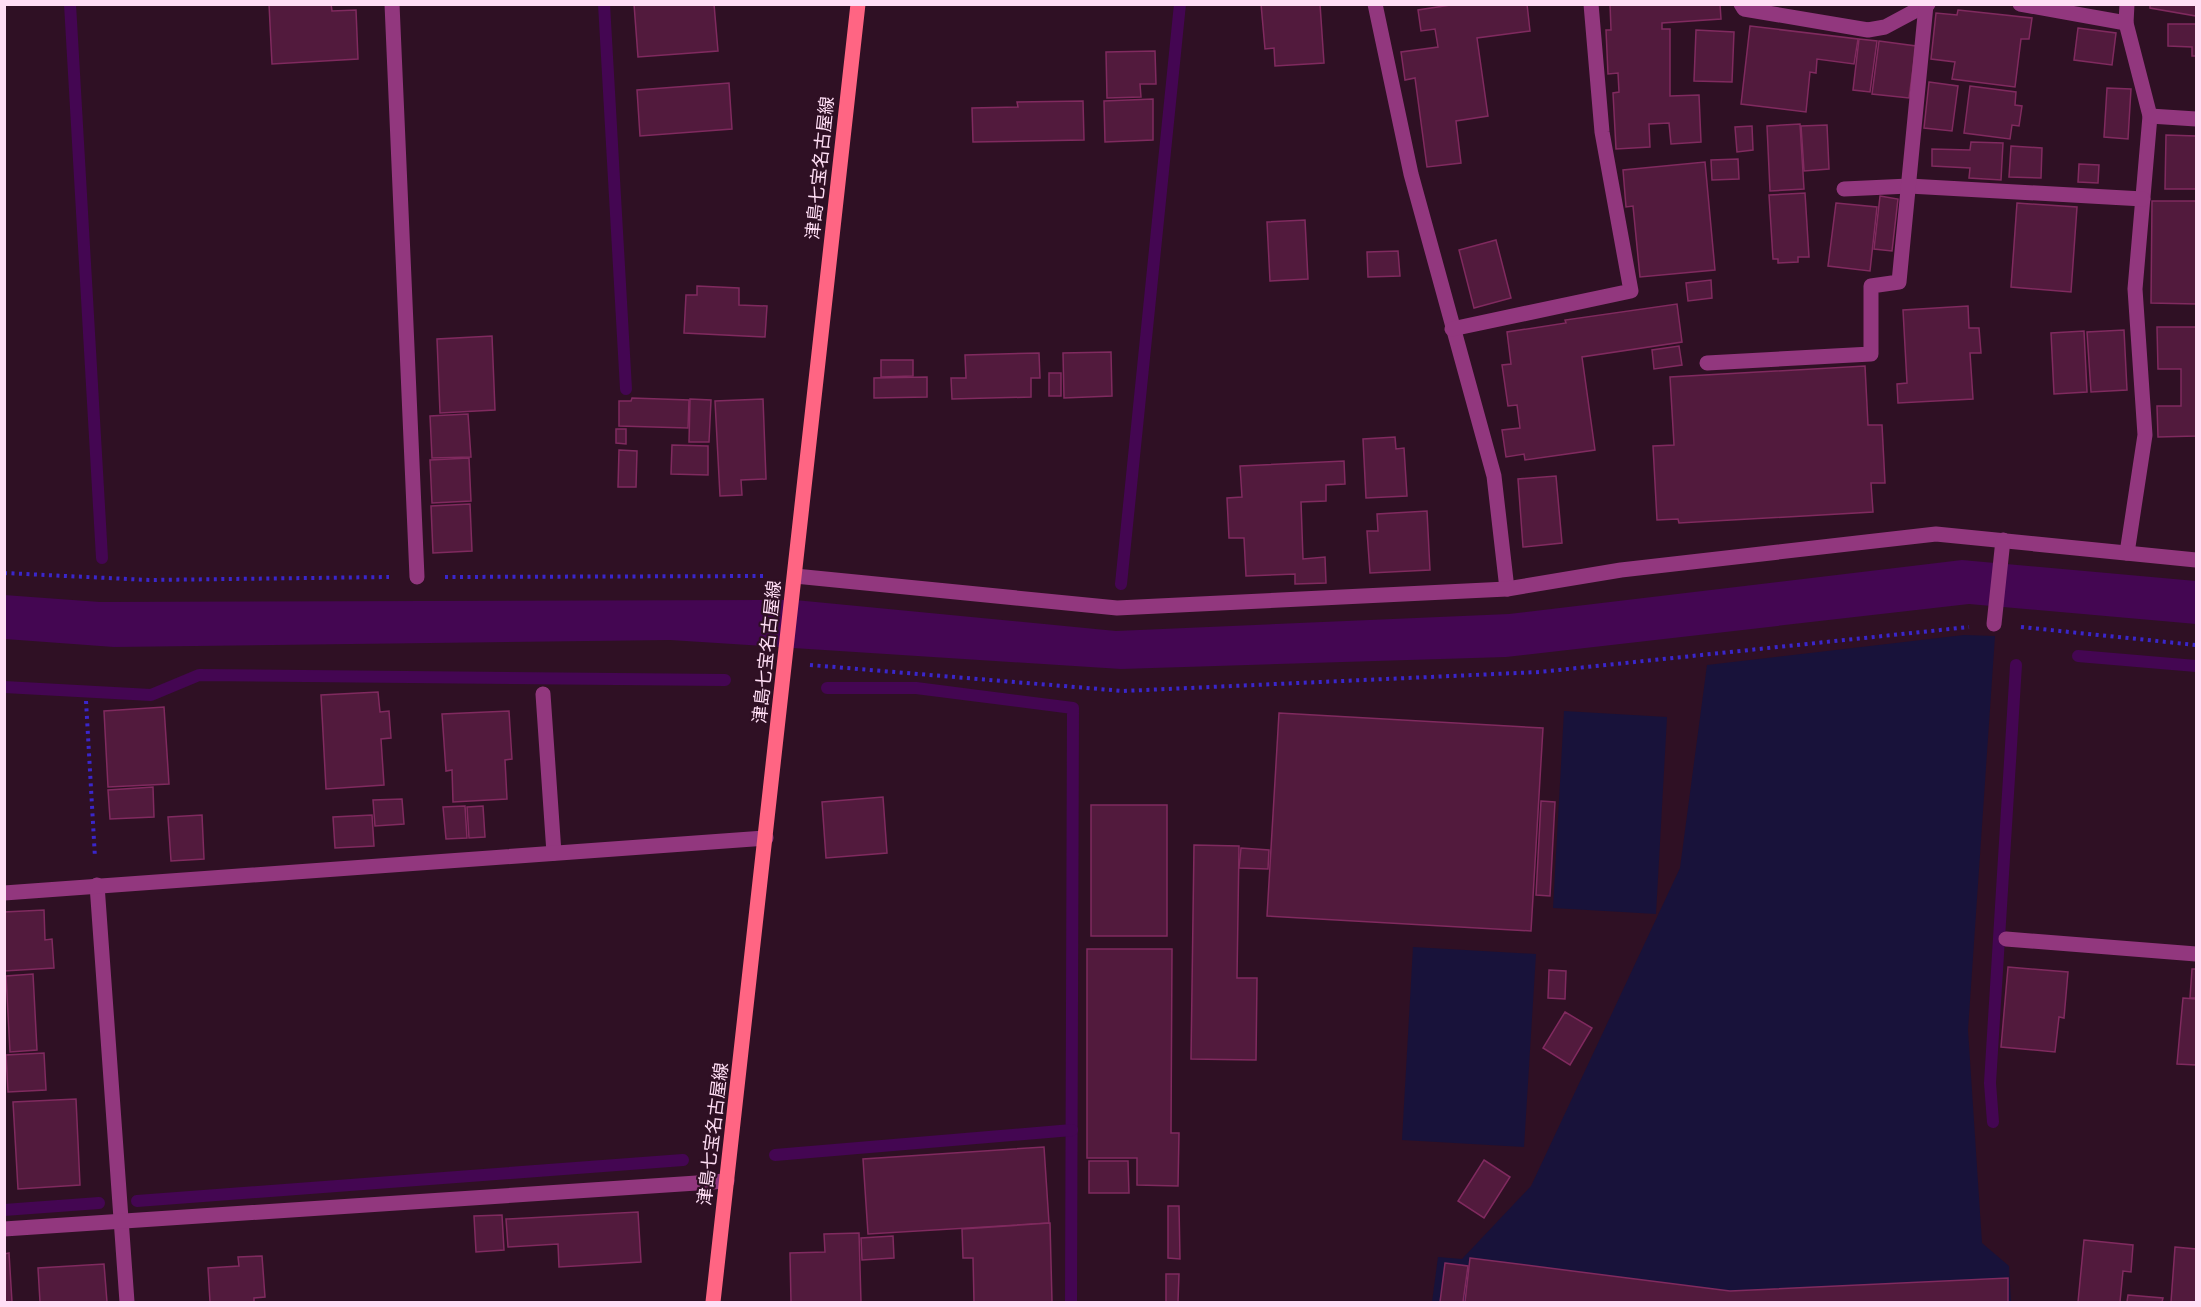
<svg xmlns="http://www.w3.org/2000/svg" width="2201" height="1307" font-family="Rubik,'Noto Sans JP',sans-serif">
	<rect width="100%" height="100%" fill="#2f1024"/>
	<!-- green -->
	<g fill="#18123a">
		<polygon points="1964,635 1995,636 1968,1030 1982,1243 2009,1266 2011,1302 1432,1302 1438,1257 1462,1259 1531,1186 1680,868 1707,665"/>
		<polygon points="1564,711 1667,717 1656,914 1553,908"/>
		<polygon points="1413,947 1536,954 1524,1147 1402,1140"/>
	</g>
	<!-- water -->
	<polygon fill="#440652" points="1962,560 2196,581 2196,624 1969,604 1506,657 1121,669 670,640 114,647 5,639 4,595 100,602 795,600 1116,631 1509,614"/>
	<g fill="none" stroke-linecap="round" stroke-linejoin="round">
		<!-- stream -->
		<g stroke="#440652" stroke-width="12">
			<polyline points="70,4 102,558"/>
			<polyline points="604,4 626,389"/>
			<polyline points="1121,584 1180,4"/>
			<polyline points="2078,656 2196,666"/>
			<polyline points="4,687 151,695 199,675 725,680"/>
			<polyline points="827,688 916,688 1073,708 1071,1302"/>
			<polyline points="1993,1122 1990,1083 2016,665"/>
			<polyline points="775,1155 1072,1130"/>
			<polyline points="137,1201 683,1160"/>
			<polyline points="4,1210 99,1203"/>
		</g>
	</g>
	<!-- building -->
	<g fill="#521a3d" stroke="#802a5f" stroke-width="1.5">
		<polygon points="269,4 331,4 332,11 356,10 358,59 272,64"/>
		<polygon points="634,4 714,4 718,51 638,57"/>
		<polygon points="1261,4 1320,4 1324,63 1275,66 1274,48 1265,49"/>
		<polygon points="1457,4 1527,4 1530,31 1477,38 1488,116 1456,121 1461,163 1427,167 1415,78 1405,80 1401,52 1438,47 1435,29 1421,31 1418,10"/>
		<polygon points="1610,4 1720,4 1721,19 1662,23 1662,29 1670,29 1670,96 1699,95 1701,142 1671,144 1669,123 1649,124 1650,147 1616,149 1613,93 1619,92 1618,73 1608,74 1606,30 1611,30"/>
		<polygon points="2150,4 2196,4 2196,16 2150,8"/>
		<polygon points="1958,10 2032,18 2029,39 2021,39 2015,87 1952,79 1955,62 1931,59 1936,13 1957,15"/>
		<polygon points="2168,24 2196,24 2196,56 2192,56 2192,47 2168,46"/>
		<polygon points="1750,26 1858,39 1854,64 1817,59 1816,73 1810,72 1806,112 1741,104"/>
		<polygon points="2078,28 2116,33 2112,65 2074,60"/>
		<polygon points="1696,30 1734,32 1732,82 1694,81"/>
		<polygon points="1859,39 1877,41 1870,92 1853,90"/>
		<polygon points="1879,41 1916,46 1909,98 1872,94"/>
		<polygon points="1155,51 1156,84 1140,84 1141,97 1107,98 1106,52"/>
		<polygon points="1929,82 1958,86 1952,131 1924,128"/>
		<polygon points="729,83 732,129 640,136 637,90"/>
		<polygon points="1970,86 2016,92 2015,105 2022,106 2019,126 2012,125 2010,139 1964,133"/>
		<polygon points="2107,88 2131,89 2128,139 2104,137"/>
		<polygon points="1153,99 1153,140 1105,142 1104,101"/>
		<polygon points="1083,101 1084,140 973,142 972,108 1018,107 1017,102"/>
		<polygon points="1800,124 1804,189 1770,191 1767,126"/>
		<polygon points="1827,125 1829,169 1804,171 1801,126"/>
		<polygon points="1752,126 1753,150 1737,152 1735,127"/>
		<polygon points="2166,135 2196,136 2196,189 2165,189"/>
		<polygon points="1971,142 2003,143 2001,180 1969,178 1970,168 1932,166 1932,149 1970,150"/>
		<polygon points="2011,146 2042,148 2041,178 2009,177"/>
		<polygon points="1738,159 1739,179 1712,180 1711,160"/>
		<polygon points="1705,162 1715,270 1640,277 1633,206 1626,207 1623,170"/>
		<polygon points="2079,164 2099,165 2098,183 2078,182"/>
		<polygon points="1805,193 1809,257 1798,257 1798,262 1778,263 1778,259 1773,259 1769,195"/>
		<polygon points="1880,196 1898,199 1892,251 1874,249"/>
		<polygon points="2152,201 2196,201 2196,304 2151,303"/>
		<polygon points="1836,203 1877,207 1870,271 1828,266"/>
		<polygon points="2017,203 2077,207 2071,292 2011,287"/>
		<polygon points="1305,220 1308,279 1270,281 1267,222"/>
		<polygon points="1496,240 1511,298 1474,308 1459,250"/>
		<polygon points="1398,251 1400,276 1368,277 1367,252"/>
		<polygon points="1711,280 1712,298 1688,301 1686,283"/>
		<polygon points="697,286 739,288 739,305 767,306 765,337 684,333 686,295 697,295"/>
		<polygon points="1677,304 1682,342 1582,357 1595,450 1525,460 1524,454 1506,457 1502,430 1520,428 1517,405 1508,406 1502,365 1511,364 1507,332 1566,323 1565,320"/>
		<polygon points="1968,306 1969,328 1979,328 1981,353 1970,353 1973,399 1898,403 1897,384 1907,383 1903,310"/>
		<polygon points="2157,327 2196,327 2196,436 2158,437 2157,406 2181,406 2181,369 2158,369"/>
		<polygon points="2124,330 2127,390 2091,392 2087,332"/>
		<polygon points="2084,331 2087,392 2054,394 2051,333"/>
		<polygon points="492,336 495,410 440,413 437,339"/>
		<polygon points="1679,346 1682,365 1654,369 1652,350"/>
		<polygon points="1111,352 1112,396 1064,398 1063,353"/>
		<polygon points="1039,353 1040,378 1031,378 1031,397 952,399 951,378 966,378 965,355"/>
		<polygon points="881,360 913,360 913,376 881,377"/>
		<polygon points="1865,366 1868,425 1882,425 1885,483 1871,483 1873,512 1679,523 1678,519 1657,520 1653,446 1674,445 1670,377"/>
		<rect x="1049" y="373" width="12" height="23"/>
		<polygon points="927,377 927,397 874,398 874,378"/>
		<polygon points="632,398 689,400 688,428 619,426 619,401 631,401"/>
		<polygon points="690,399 711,400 709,442 689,442"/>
		<polygon points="763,399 766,479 741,480 742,495 720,496 715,401"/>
		<polygon points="468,414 471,457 432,458 430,416"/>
		<polygon points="616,429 626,429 626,444 616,443"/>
		<polygon points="1395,437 1396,449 1404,448 1407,496 1366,498 1363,439"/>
		<polygon points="672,445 708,446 708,475 671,474"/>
		<polygon points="619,450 637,451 636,487 618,487"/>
		<polygon points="469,458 471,501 432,503 430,460"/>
		<polygon points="1344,461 1345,484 1326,485 1326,501 1301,502 1303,559 1325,557 1326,583 1295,584 1295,574 1246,576 1244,538 1229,538 1227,498 1242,497 1240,466"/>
		<polygon points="1556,476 1562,543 1523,547 1518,479"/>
		<polygon points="470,504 472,551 433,553 431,506"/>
		<polygon points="1427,511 1430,570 1370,573 1367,531 1378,531 1377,514"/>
		<polygon points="378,692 380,712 389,711 391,738 381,739 384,785 326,789 321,695"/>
		<polygon points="164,707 169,784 108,787 104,711"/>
		<polygon points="509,711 512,759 505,760 507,799 453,802 452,770 446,771 442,714"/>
		<polygon points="1279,713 1543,728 1531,931 1267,916"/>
		<polygon points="153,787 154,817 110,819 108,790"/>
		<polygon points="883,797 887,853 826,858 822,802"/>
		<polygon points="402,799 404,824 375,826 373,800"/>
		<polygon points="1541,801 1555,802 1550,896 1536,895"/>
		<rect x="1091" y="805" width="76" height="131"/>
		<polygon points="465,806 467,838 446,839 443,807"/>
		<polygon points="483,806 485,837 469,838 467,807"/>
		<polygon points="202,815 204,859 171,861 168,817"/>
		<polygon points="372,815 374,846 335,848 333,817"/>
		<polygon points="1194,845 1239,846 1237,978 1257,978 1256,1060 1191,1059"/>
		<polygon points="1241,848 1269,850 1268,869 1239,868"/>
		<polygon points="44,910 45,940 52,939 54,968 4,971 4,912"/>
		<polygon points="1087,949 1172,949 1171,1133 1179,1133 1178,1186 1137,1185 1137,1158 1087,1158"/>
		<polygon points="2008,967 2068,972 2064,1018 2059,1017 2055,1052 2001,1047"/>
		<polygon points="2192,969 2196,969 2196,998 2190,998"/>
		<polygon points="1549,970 1566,971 1565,999 1548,998"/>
		<polygon points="33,974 37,1050 10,1052 6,976"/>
		<polygon points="2183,998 2196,999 2196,1065 2177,1064"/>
		<polygon points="1565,1012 1592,1028 1570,1065 1543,1048"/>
		<polygon points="44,1053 46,1090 8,1092 6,1055"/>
		<polygon points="76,1099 80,1185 18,1189 13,1102"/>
		<polygon points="1044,1147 1049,1223 868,1234 863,1159"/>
		<polygon points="1484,1160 1510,1177 1484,1218 1458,1201"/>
		<polygon points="1089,1161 1128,1161 1129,1193 1089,1193"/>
		<polygon points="1168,1206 1179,1206 1180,1259 1168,1258"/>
		<polygon points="638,1212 641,1262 559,1267 558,1244 508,1247 506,1219"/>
		<polygon points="502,1215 504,1250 476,1252 474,1216"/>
		<polygon points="1050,1223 1052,1302 974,1302 973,1258 963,1258 962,1229"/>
		<polygon points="859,1233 861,1302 791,1302 790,1253 825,1252 824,1234"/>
		<polygon points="893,1236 894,1258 862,1260 861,1238"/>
		<polygon points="2084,1240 2133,1245 2131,1272 2123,1271 2120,1302 2078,1302"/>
		<polygon points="2175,1247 2196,1249 2196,1302 2171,1302"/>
		<polygon points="9,1253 12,1302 4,1302 4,1254"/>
		<polygon points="262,1256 265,1297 254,1298 254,1302 210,1302 208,1268 239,1266 238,1257"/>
		<polygon points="1470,1258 1730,1291 2008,1278 2008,1302 1465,1302"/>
		<polygon points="1445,1263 1468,1266 1463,1302 1440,1302"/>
		<polygon points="104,1264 107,1302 40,1302 38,1268"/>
		<polygon points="1166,1274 1179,1274 1178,1302 1166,1302"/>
		<polygon points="2128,1295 2163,1298 2162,1302 2127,1302"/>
	</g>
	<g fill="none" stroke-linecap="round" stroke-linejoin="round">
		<!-- path -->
		<g stroke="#3a26cb" stroke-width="4" stroke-dasharray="3 4.5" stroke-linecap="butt">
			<polyline points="4,573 149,580 389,577"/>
			<polyline points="445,577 767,576"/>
			<polyline points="2021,627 2196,645"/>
			<polyline points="810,665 1123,691 1539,672 1969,627"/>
			<polyline points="86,701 95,858"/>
		</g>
		<!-- minor -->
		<g stroke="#92377e" stroke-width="15">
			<polyline points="392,4 417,577"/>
			<polyline points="1375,4 1411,174 1494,476 1507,589"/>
			<polyline points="1741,4 1744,9 1868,30 1885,27 1928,4"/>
			<polyline points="2020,4 2126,23"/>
			<polyline points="2127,4 2126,23 2150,116 2135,289 2145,435 2127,553"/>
			<polyline points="2150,116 2196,119"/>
			<polyline points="1844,189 1909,186 2143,199"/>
			<polyline points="1452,329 1631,291 1602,132 1591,4"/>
			<polyline points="1707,363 1871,354 1871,286 1899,282 1926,5"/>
			<polyline points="795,576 1117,608 1507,589 1621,570 1936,534 2196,560"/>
			<polyline points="1994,624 2003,540"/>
			<polyline points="543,694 554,853"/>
			<polyline points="97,885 127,1302"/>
			<polyline points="4,893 766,838"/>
			<polyline points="2006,939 2196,954"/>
			<polyline points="4,1229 727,1181"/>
		</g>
		<!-- major -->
		<polyline stroke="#ff6583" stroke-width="15" points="713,1302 858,4"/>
	</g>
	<g text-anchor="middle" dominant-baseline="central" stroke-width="4.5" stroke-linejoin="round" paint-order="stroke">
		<!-- street labels -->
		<g font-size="18" fill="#ffdef5" stroke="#2f1024">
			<text transform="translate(820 168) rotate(-84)">津島七宝名古屋線</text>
			<text transform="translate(767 652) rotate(-84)">津島七宝名古屋線</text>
			<text transform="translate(713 1134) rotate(-83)">津島七宝名古屋線</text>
		</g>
	</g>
	<!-- border -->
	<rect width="2201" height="1307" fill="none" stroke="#ffdef5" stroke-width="12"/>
</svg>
